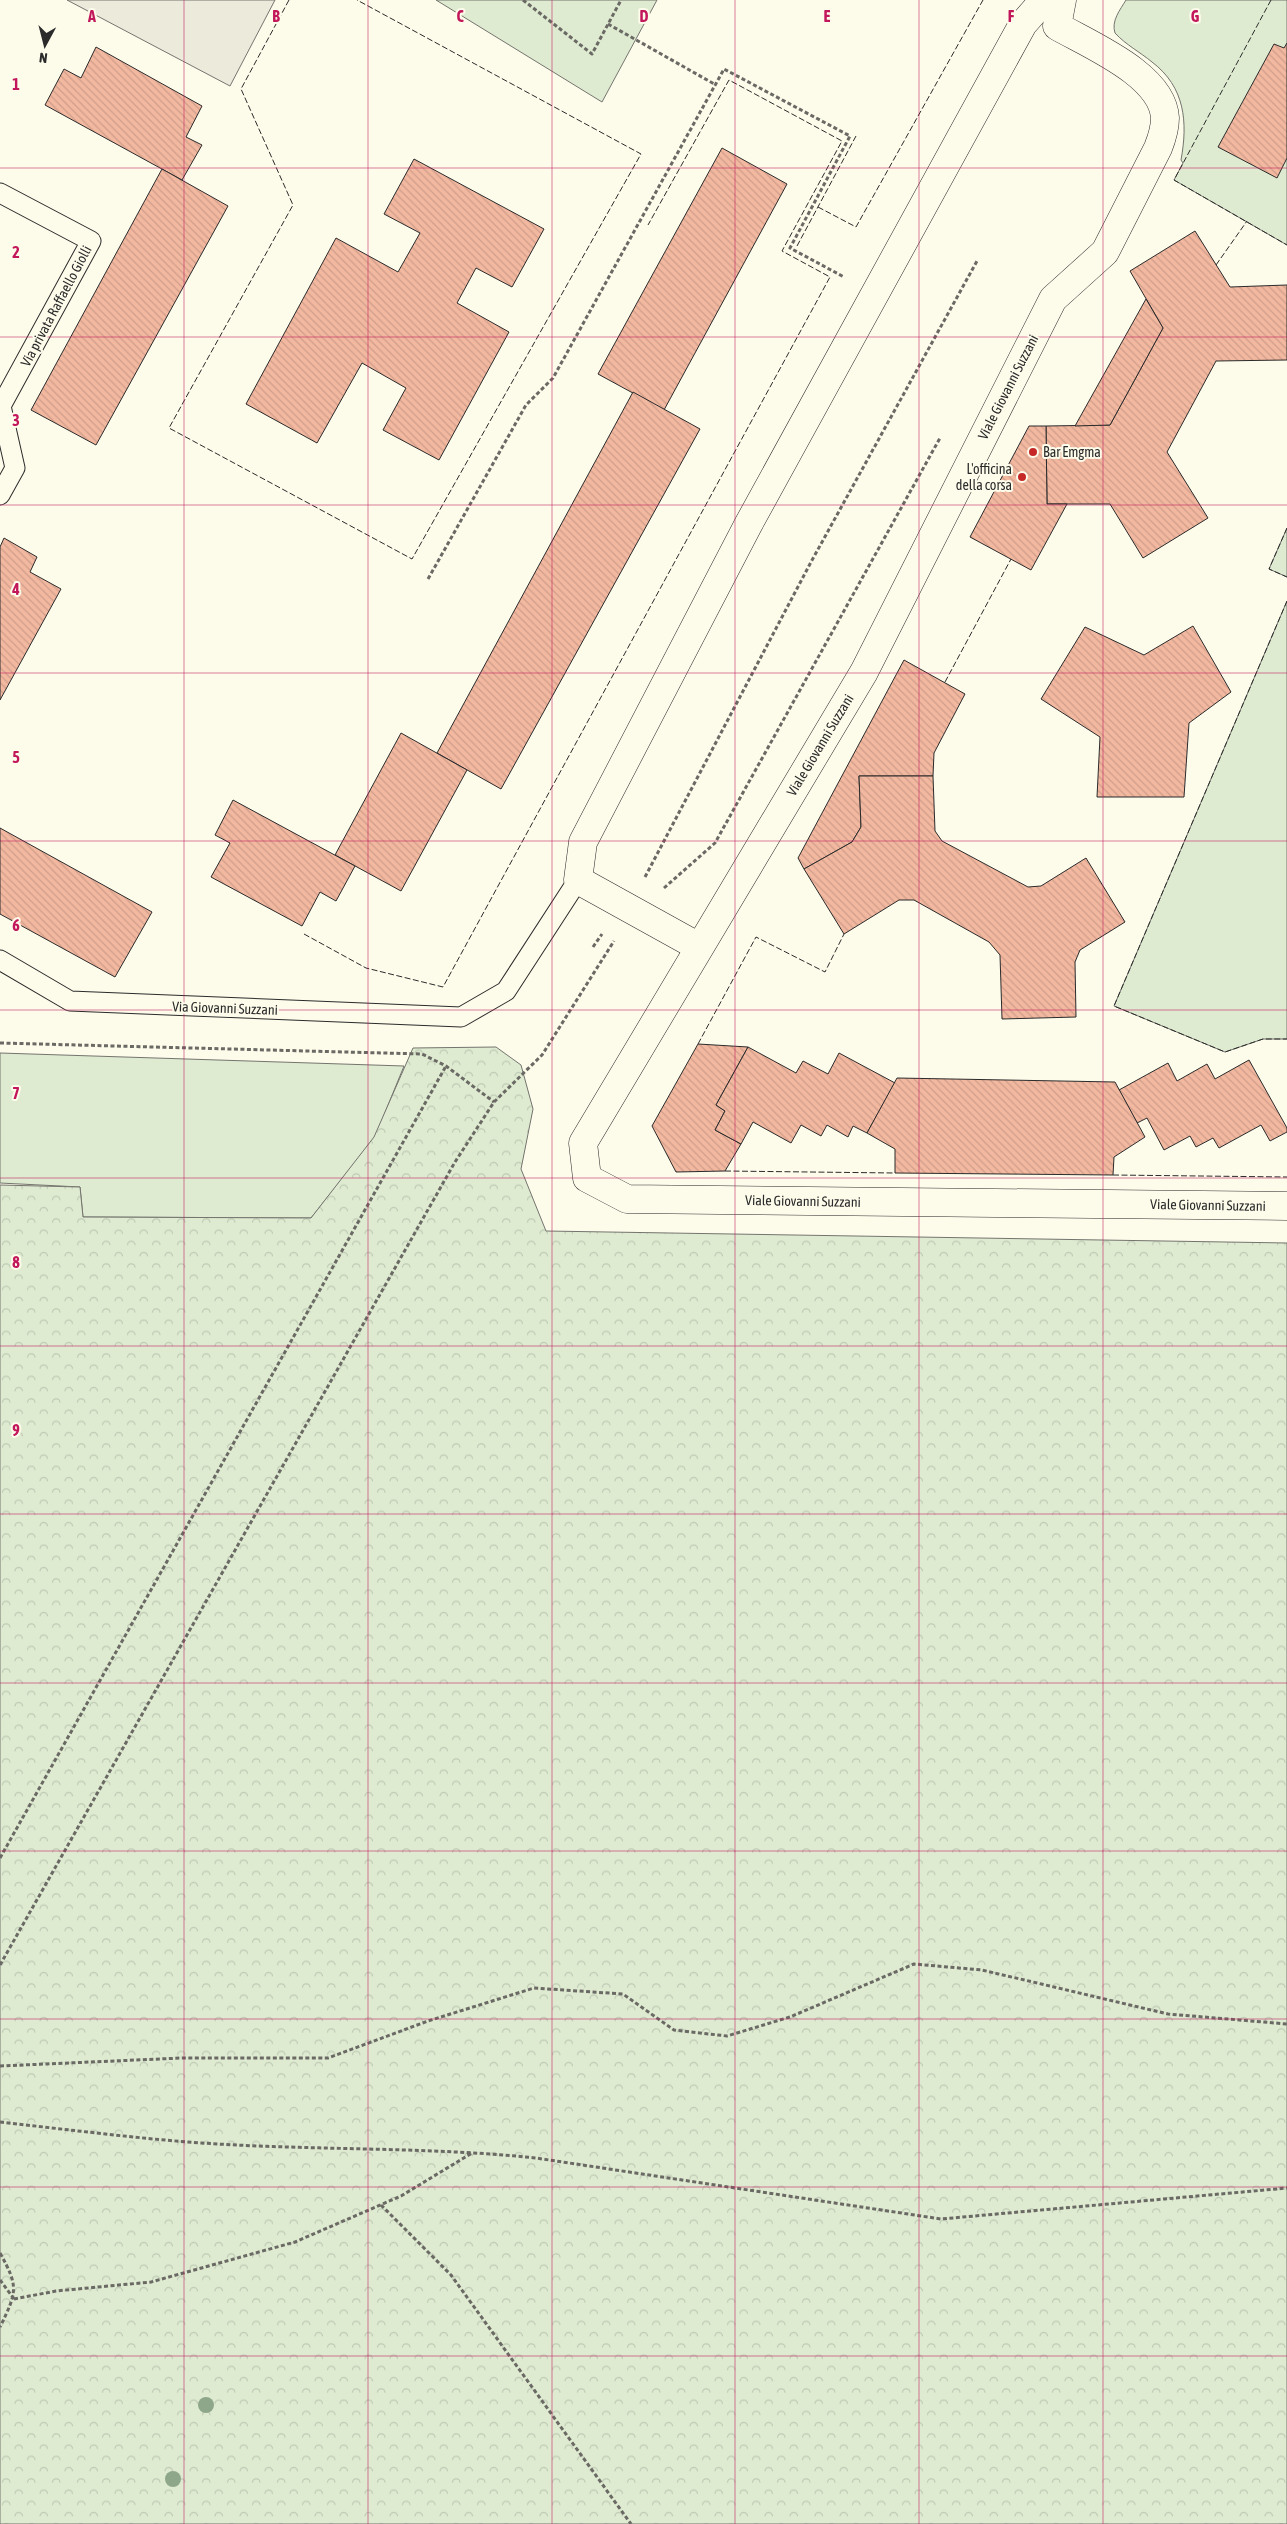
<svg xmlns="http://www.w3.org/2000/svg" width="1287" height="2524" font-family="'Asap Condensed',sans-serif">
	<defs>
		<pattern id="forest-crowns" width="20" height="18" patternUnits="userSpaceOnUse" patternTransform="scale(1.25)"><rect width="20" height="18" fill="#deebd1"/><path d="M2 6a3 3 0 1 1 6 0M12 15a3 3 0 1 1 6 0" fill="none" stroke="#bfcab4"/></pattern>
		<pattern id="building-back-hatch" width="6" height="6" patternUnits="userSpaceOnUse" patternTransform="scale(1.25)"><rect width="6" height="6" fill="#f2b8a0"/><path d="M-1 5l2 2M0 0l6 6M5-1l2 2" fill="none" stroke="#d09e8a"/></pattern>
	</defs>
	<rect width="100%" height="100%" fill="#fdfbea"/>
	<!-- green -->
	<g fill="#deebd1" stroke="#74746e">
		<polygon points="436,0 657,0 602,102"/>
		<path d="M1126 0H1287V245L1174 180 1183 163 1181 160C1188 122 1185 87 1152 62 1140 52 1126 45 1115 33 1111 21 1120 10 1126 0Z"/>
		<polygon points="1287,528 1287,577 1269,569"/>
		<polygon points="1287,601 1287,1039 1263,1039 1225,1052 1114,1006"/>
		<polygon points="0,1053 404,1066 375,1137 311,1218 83,1217 80,1187 0,1183"/>
	</g>
	<!-- forest -->
	<polygon fill="url(#forest-crowns)" stroke="#74746e" points="496,1047 521,1065 533,1109 521,1169 546,1231 1287,1243 1287,2524 0,2524 0,1185 80,1187 83,1217 311,1218 374,1137 413,1048"/>
	<!-- parking -->
	<polygon fill="#eceadb" stroke="#74746e" points="67,0 275,0 230,86"/>
	<!-- building -->
	<g fill="url(#building-back-hatch)" stroke="#2b2b2b">
		<polygon points="1287,43 1287,158 1277,178 1218,147 1274,44 1284,48"/>
		<polygon points="96,47 202,106 186,137 202,145 182,180 45,105 64,69 81,78"/>
		<polygon points="722,148 787,184 664,410 598,374"/>
		<polygon points="414,159 544,229 512,287 476,268 457,303 509,332 439,460 383,430 406,388 362,363 317,443 246,404 336,238 398,272 420,233 384,214"/>
		<polygon points="162,169 228,206 96,445 31,410"/>
		<polygon points="1195,231 1230,287 1287,285 1287,360 1216,361 1167,452 1208,518 1143,558 1110,504 1047,504 1046,426 1110,425 1163,328 1130,271"/>
		<polygon points="1146,299 1163,328 1110,425 1075,426"/>
		<polygon points="633,392 700,429 501,789 437,753"/>
		<polygon points="1029,426 1046,426 1047,504 1067,504 1031,570 970,537"/>
		<polygon points="4,538 37,557 30,572 61,589 0,700 0,547"/>
		<polygon points="1193,626 1231,692 1189,723 1184,797 1097,797 1100,737 1041,699 1085,627 1144,655"/>
		<polygon points="904,660 965,694 934,753 933,776 859,776 861,827 852,842 804,869 798,858"/>
		<polygon points="401,733 467,770 401,891 335,855"/>
		<polygon points="859,776 933,776 935,831 942,841 1028,887 1041,886 1086,858 1125,922 1080,950 1075,962 1076,1017 1002,1019 1000,955 989,942 914,900 899,900 844,934 804,869 852,842 861,827"/>
		<polygon points="233,800 355,866 336,901 320,892 302,926 211,877 230,843 215,835"/>
		<polygon points="0,828 152,912 115,977 0,914"/>
		<polygon points="698,1044 748,1047 716,1105 725,1111 715,1130 741,1144 725,1171 676,1172 652,1126"/>
		<polygon points="748,1047 796,1073 803,1061 828,1074 839,1053 895,1083 867,1133 853,1126 848,1137 827,1125 821,1136 801,1125 791,1143 753,1122 741,1144 715,1130 725,1111 716,1105"/>
		<polygon points="1249,1060 1287,1128 1287,1132 1270,1141 1261,1125 1219,1148 1213,1138 1196,1147 1190,1136 1164,1150 1147,1118 1137,1123 1119,1090 1168,1063 1177,1081 1207,1064 1215,1079"/>
		<polygon points="897,1078 1115,1082 1145,1137 1114,1157 1113,1175 895,1173 895,1149 867,1133"/>
	</g>
	<g fill="none" stroke-linecap="round" stroke-linejoin="round">
		<!-- lane casing -->
		<g stroke="#2b2b2b" stroke-width="21">
			<g id="lane">
				<polyline points="0,193 91,241 1,406 15,468 0,495"/>
				<polyline points="0,960 70,1001 461,1017 506,991 578,880"/>
			</g>
		</g>
		<!-- street casing -->
		<g stroke="#2b2b2b" stroke-width="29">
			<g id="street">
				<path d="M1062 0 1057 26C1090 45 1163 75 1165 118 1165 129 1162 138 1158 148L1105 252 1053 299 864 672 583 1143 587 1178 627 1199 1287 1206"/>
				<polyline points="699,947 578,880 583,842 748,525 1023,24 1044,0"/>
			</g>
		</g>
		<!-- path -->
		<g stroke="#6a6964" stroke-width="3" stroke-dasharray="4 2.5" stroke-linecap="butt">
			<polyline points="523,0 592,54 621,0"/>
			<polyline points="608,24 716,85"/>
			<polyline points="428,579 526,405 553,378 724,69 850,136 790,248 844,277"/>
			<polyline points="645,877 811,562 977,261"/>
			<polyline points="664,888 715,843 940,438"/>
			<polyline points="593,947 602,934"/>
			<polyline points="0,1043 422,1054 446,1066 494,1102"/>
			<polyline points="0,1858 446,1066"/>
			<polyline points="0,1965 455,1162 494,1102 542,1055 614,941"/>
			<polyline points="0,2066 182,2058 328,2058 428,2021 534,1988 623,1994 674,2030 727,2036 790,2017 914,1964 982,1970 1168,2014 1287,2024"/>
			<path d="M0 2122C63 2129 125 2137 188 2142 304 2151 421 2146 536 2158L941 2219 1287 2188"/>
			<polyline points="381,2205 451,2275 631,2524"/>
			<path d="M0 2253C19 2287 17 2292 0 2327"/>
			<polyline points="0,2280 14,2299"/>
			<polyline points="14,2299 56,2291 151,2282 295,2242 401,2196 472,2153"/>
		</g>
		<!-- lane -->
		<use href="#lane" stroke="#fdfbea" stroke-width="19"/>
		<!-- street -->
		<use href="#street" stroke="#fdfbea" stroke-width="28"/>
		<!-- fence -->
		<g stroke="#2b2b2b" stroke-width="1" stroke-dasharray="6 2.5" stroke-linecap="butt">
			<polyline points="289,0 241,89 293,205 169,428 412,559 641,154 357,0"/>
			<polyline points="1271,0 1174,180 1287,245"/>
			<polyline points="818,207 856,227 983,0"/>
			<polyline points="797,246 856,136"/>
			<polyline points="1216,265 1247,221"/>
			<polyline points="1287,528 1269,569 1287,577"/>
			<polyline points="1287,601 1114,1006 1225,1052 1263,1039 1287,1039"/>
			<polyline points="945,682 1011,559"/>
			<polyline points="304,934 366,968 443,987 830,277 782,251 842,141 729,80 648,225"/>
			<polyline points="698,1044 756,937 825,972 844,934"/>
			<polyline points="725,1171 895,1173"/>
			<polyline points="1113,1175 1287,1177"/>
		</g>
	</g>
	<!-- trees -->
	<g fill="#8ea78a">
		<circle cx="206" cy="2405" r="8"/>
		<circle cx="173" cy="2479" r="8"/>
	</g>
	<!-- grid -->
	<path fill="none" stroke="#c2185b" stroke-width="1" stroke-opacity="0.55" d="M184 0V2524M368 0V2524M552 0V2524M735 0V2524M919 0V2524M1103 0V2524M0 168H1287M0 337H1287M0 505H1287M0 673H1287M0 841H1287M0 1010H1287M0 1178H1287M0 1346H1287M0 1514H1287M0 1683H1287M0 1851H1287M0 2019H1287M0 2187H1287M0 2356H1287"/>
	<!-- markers -->
	<g fill="#c62828" stroke="#fdfbea" stroke-width="2">
		<circle cx="1033" cy="452" r="5"/>
		<circle cx="1022" cy="477" r="5"/>
	</g>
	<g text-anchor="middle" dominant-baseline="central" stroke-width="4" stroke-linejoin="round" paint-order="stroke">
		<!-- street labels -->
		<g font-size="14" fill="#2b2b2b" stroke="#fdfbea">
			<text transform="translate(56 306) rotate(-62)">Via privata Raffaello Giolli</text>
			<text transform="translate(1008 387) rotate(-63)">Viale Giovanni Suzzani</text>
			<text transform="translate(820 745) rotate(-59)">Viale Giovanni Suzzani</text>
			<text transform="translate(225 1008) rotate(2)">Via Giovanni Suzzani</text>
			<text transform="translate(803 1201) rotate(1)">Viale Giovanni Suzzani</text>
			<text transform="translate(1208 1205) rotate(1)">Viale Giovanni Suzzani</text>
		</g>
		<!-- poi labels -->
		<g font-size="14" fill="#2b2b2b" stroke="#fdfbea" text-anchor="start">
			<text x="1043" y="452">Bar Emgma</text>
			<text x="1012" y="469" text-anchor="end">L'officina<tspan x="1012" dy="16">della corsa</tspan></text>
		</g>
	</g>
	<g font-size="16" text-anchor="middle" font-weight="bold" fill="#c2185b" stroke="#fdfbea" stroke-width="4" stroke-linejoin="round" paint-order="stroke">
		<text x="92" y="22">A</text>
		<text x="276" y="22">B</text>
		<text x="460" y="22">C</text>
		<text x="644" y="22">D</text>
		<text x="827" y="22">E</text>
		<text x="1011" y="22">F</text>
		<text x="1195" y="22">G</text>
		<text x="16" y="90">1</text>
		<text x="16" y="258">2</text>
		<text x="16" y="426">3</text>
		<text x="16" y="595">4</text>
		<text x="16" y="763">5</text>
		<text x="16" y="931">6</text>
		<text x="16" y="1099">7</text>
		<text x="16" y="1268">8</text>
		<text x="16" y="1436">9</text>
	</g>
	<!-- north arrow -->
	<g transform="translate(45 45) rotate(187)" stroke="#fdfbea" stroke-width="4" paint-order="stroke">
	<path d="M0-4L9 19L0 12L-9 19Z" fill="#2b2b2b"/>
	<text y="-8" font-size="14" font-weight="bold" text-anchor="middle" fill="#2b2b2b">N</text>
	</g>
</svg>
